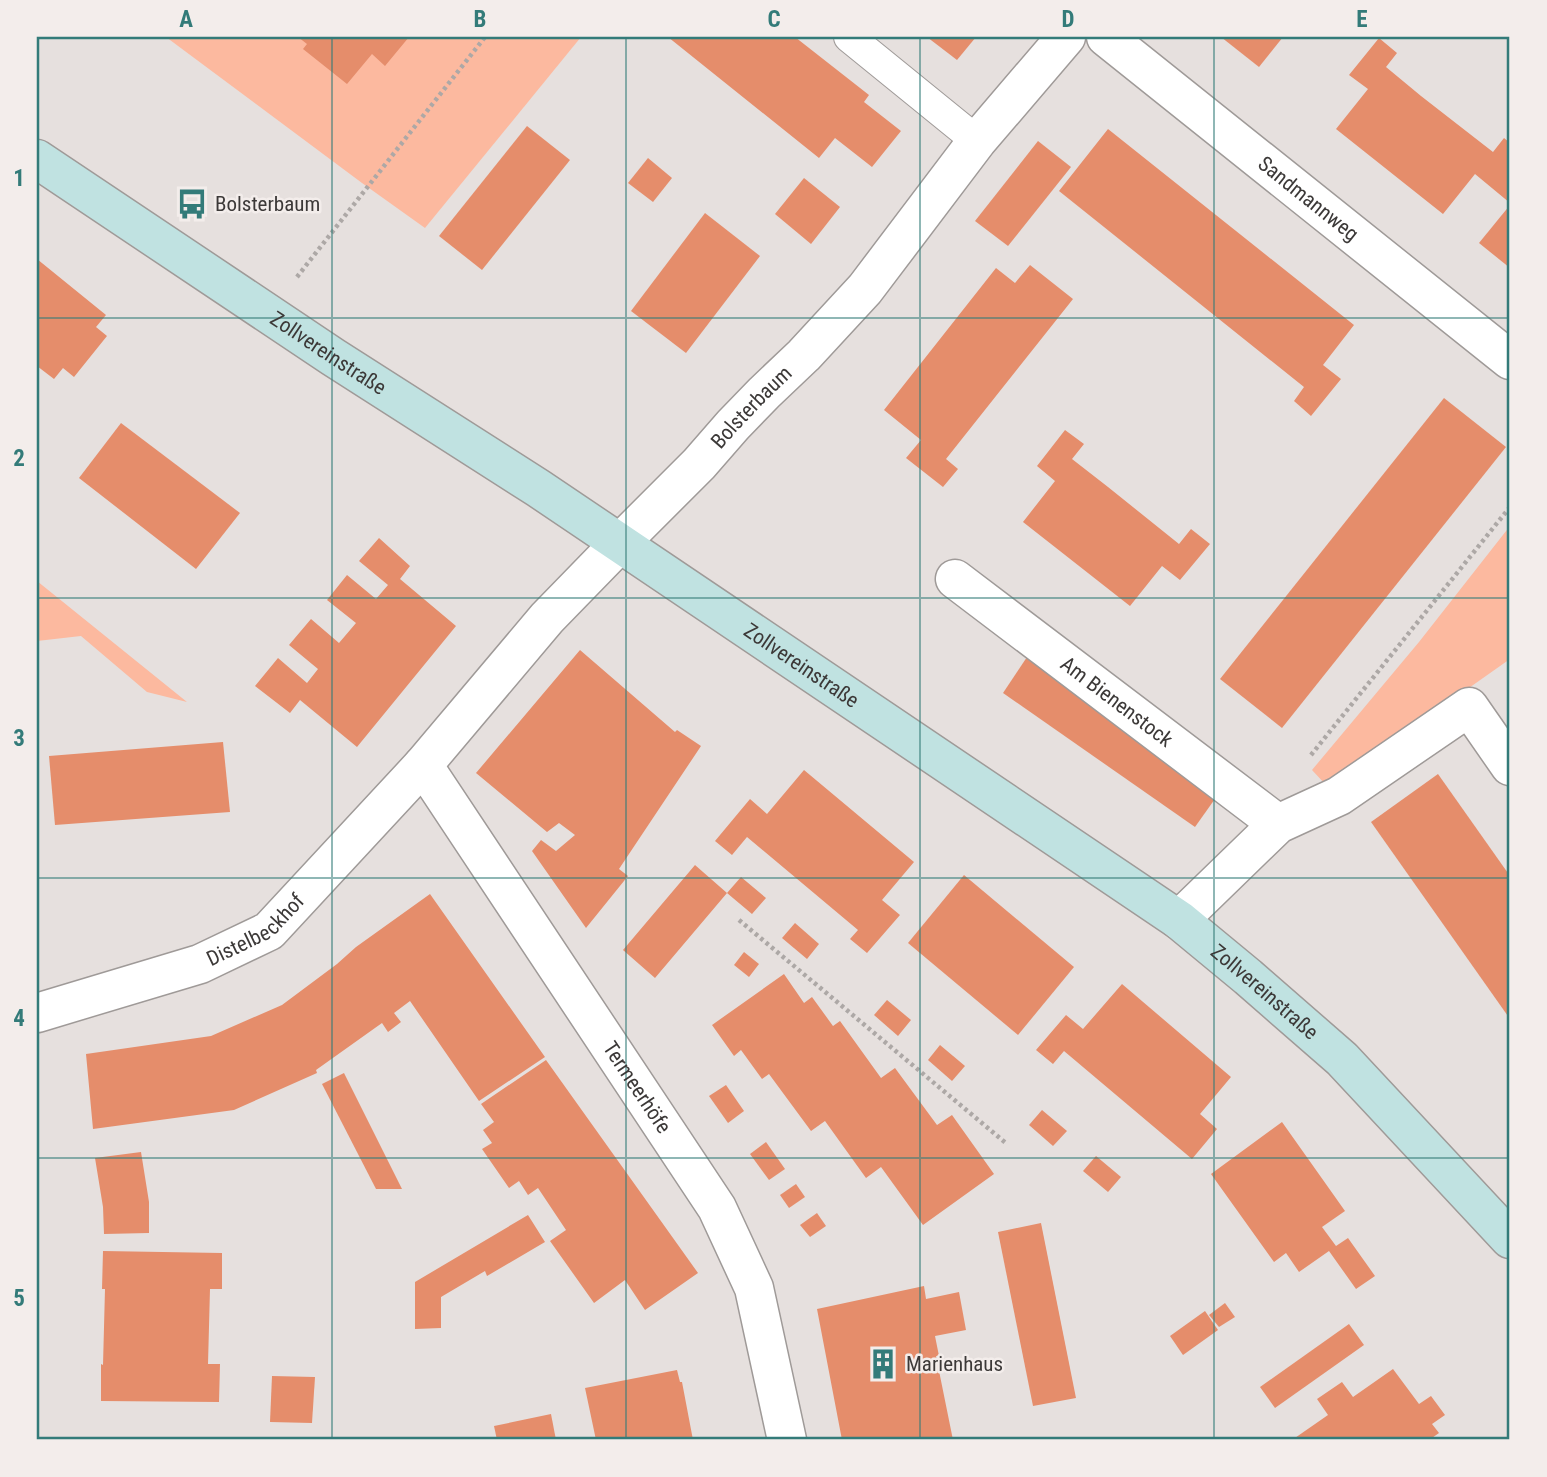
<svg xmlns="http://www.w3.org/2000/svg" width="1547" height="1477" font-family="'Roboto Condensed',sans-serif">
	<rect width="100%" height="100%" fill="#e6e0de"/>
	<!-- green -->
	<g fill="#fcb99f">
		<polygon points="166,37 581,37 425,228 362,183"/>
		<polygon points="1510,526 1510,659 1371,757 1326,785 1312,770 1419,642"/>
		<polygon points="37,581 187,702 147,692 81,636 37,641"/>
	</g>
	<!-- building -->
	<g fill="#e58d6b">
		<polygon points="298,37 409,37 385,66 372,54 347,84 303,49 307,44"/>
		<polygon points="668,37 795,37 869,95 864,102 901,131 872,167 835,138 819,158"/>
		<polygon points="927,37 976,37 957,60"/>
		<polygon points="1221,37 1283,37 1259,67"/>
		<polygon points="1379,38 1397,53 1386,67 1421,96 1493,152 1504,138 1510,143 1510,203 1475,174 1443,214 1336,129 1368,89 1349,75"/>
		<polygon points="527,126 570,160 482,270 439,236"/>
		<polygon points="1108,129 1354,325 1323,365 1341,379 1311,416 1294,401 1304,387 1059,191"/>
		<polygon points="1038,141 1071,167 1008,246 975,221"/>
		<polygon points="648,158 672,178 653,202 628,183"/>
		<polygon points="804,178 840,207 811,244 775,214"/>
		<polygon points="1510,205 1510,268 1479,243"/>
		<polygon points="705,213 760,256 686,353 631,311"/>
		<polygon points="37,259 106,315 96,327 107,336 74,377 63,368 54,379 37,366"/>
		<polygon points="1030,265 1073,299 946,459 958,469 943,487 906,458 921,440 884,410 996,268 1015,283"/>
		<polygon points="1444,398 1506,447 1282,728 1220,679"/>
		<polygon points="121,423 240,513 196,569 79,478"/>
		<polygon points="1065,430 1084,444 1072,459 1108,487 1179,544 1191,529 1210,544 1180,580 1162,566 1130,606 1023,522 1055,481 1037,466"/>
		<polygon points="379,538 410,566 400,579 456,626 357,747 300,700 290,713 255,686 278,658 307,683 318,669 289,645 311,619 339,643 356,623 327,600 347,575 376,599 388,585 359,561"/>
		<polygon points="580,650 675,732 677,730 701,746 619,869 628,876 586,928 532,851 541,840 556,851 575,835 559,823 547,832 476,773"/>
		<polygon points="1029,654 1222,789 1195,827 1003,693"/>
		<polygon points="223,742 230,812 55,825 49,756"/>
		<polygon points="804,770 914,862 882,900 900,915 867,953 850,939 858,930 747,837 732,855 715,841 750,799 767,814"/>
		<polygon points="1438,774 1510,876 1510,1019 1371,822"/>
		<polygon points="695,865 727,893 741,877 766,898 752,914 727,893 655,978 623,950"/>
		<polygon points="964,875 1074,967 1018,1035 908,943"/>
		<polygon points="430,894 545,1057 479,1101 410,1001 394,1013 401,1022 388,1032 382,1023 316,1070 317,1073 234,1110 93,1129 86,1054 211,1036 282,1005 337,964 356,947"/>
		<polygon points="795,923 819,944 807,959 782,938"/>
		<polygon points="744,952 759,964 749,977 734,965"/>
		<polygon points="784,974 804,1003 812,997 833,1026 840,1021 881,1078 895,1068 937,1125 952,1115 994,1174 923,1225 881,1167 866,1178 825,1121 811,1131 769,1074 762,1079 741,1050 734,1056 712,1025"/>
		<polygon points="1122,984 1231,1077 1200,1114 1217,1129 1192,1159 1064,1051 1053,1064 1036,1050 1066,1015 1083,1029"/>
		<polygon points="887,1000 911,1020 898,1036 874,1015"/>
		<polygon points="940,1045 965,1066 952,1081 928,1060"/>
		<polygon points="546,1060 698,1273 645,1310 625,1280 594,1303 550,1241 566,1230 538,1188 528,1195 519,1181 509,1188 482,1149 492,1143 483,1130 494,1122 481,1104"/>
		<polygon points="344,1073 402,1189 376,1189 322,1084"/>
		<polygon points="726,1085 744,1111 728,1123 709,1096"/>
		<polygon points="1042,1110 1067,1131 1053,1146 1029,1125"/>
		<polygon points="1282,1122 1345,1211 1322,1227 1336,1246 1348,1238 1375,1276 1356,1289 1329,1251 1299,1272 1286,1253 1274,1262 1211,1174"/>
		<polygon points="766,1142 785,1169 769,1180 750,1154"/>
		<polygon points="141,1152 149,1202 149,1233 104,1234 103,1207 95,1158"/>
		<polygon points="1096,1156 1121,1177 1108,1192 1083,1171"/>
		<polygon points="796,1184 805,1197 789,1208 780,1195"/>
		<polygon points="817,1213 826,1226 810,1237 800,1225"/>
		<polygon points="528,1215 545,1242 487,1276 485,1271 441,1297 441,1328 415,1329 415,1282"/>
		<polygon points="1041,1223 1076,1398 1033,1406 998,1232"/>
		<polygon points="103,1251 222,1253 222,1289 210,1289 208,1364 220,1364 219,1402 101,1401 101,1364 103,1365 105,1289 102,1289"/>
		<polygon points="924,1286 926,1299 959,1292 966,1330 935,1336 939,1356 936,1356 953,1440 842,1440 817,1309"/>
		<polygon points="1225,1303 1235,1317 1219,1327 1209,1315"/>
		<polygon points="1205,1311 1218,1330 1183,1355 1170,1336"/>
		<polygon points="1349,1324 1364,1345 1275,1408 1260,1387"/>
		<polygon points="1393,1369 1419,1404 1431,1396 1445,1415 1432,1424 1439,1433 1429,1440 1292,1440 1328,1415 1317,1399 1342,1382 1353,1397"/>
		<polygon points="677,1370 680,1382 682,1382 693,1440 596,1440 585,1388"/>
		<polygon points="272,1376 315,1377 312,1423 270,1422"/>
		<polygon points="551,1414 556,1440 497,1440 494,1426"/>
	</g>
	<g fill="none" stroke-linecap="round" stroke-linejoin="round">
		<!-- service casing -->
		<g stroke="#9f9a98" stroke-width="32">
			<polyline id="service" points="849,37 977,141"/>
		</g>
		<!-- minor casing -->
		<g stroke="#9f9a98" stroke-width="41">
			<g id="minor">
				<path id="s1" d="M1106 37 1510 360"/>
				<path id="s2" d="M955 579 1278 824"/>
				<path id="s3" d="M423 765 717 1208 754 1288 787 1440"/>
				<polyline points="1179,920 1278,824 1339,796 1469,707 1510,766"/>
				<path id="s4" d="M37 1013 200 964 269 931 423 765 547 618 619 544 699 464 733 425 764 393 804 355 865 289 977 141 1066 37"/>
			</g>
		</g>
		<!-- secondary casing -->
		<g stroke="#9f9a98" stroke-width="41">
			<g id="secondary">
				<path id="s5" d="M37 159 333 357 538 488 1179 920 1248 977 1342 1059 1510 1239"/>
			</g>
		</g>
		<!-- path -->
		<g stroke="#ada8a6" stroke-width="4.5" stroke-dasharray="3.5 3.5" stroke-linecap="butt">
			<polyline points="297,277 485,37"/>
			<polyline points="1311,755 1510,507"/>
			<polyline points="739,920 1007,1144"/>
		</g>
		<!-- service -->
		<use href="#service" stroke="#fff" stroke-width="30"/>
		<!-- minor -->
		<use href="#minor" stroke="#fff" stroke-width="38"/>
		<!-- secondary -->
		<use href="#secondary" stroke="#c0e2e1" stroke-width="38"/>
	</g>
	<!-- grid -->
	<path fill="none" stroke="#337b79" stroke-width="2" stroke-opacity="0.55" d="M332 37V1440M626 37V1440M920 37V1440M1214 37V1440M37 318H1510M37 598H1510M37 878H1510M37 1158H1510"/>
	<!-- icons -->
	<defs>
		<g id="bus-bare" transform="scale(2.415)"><path d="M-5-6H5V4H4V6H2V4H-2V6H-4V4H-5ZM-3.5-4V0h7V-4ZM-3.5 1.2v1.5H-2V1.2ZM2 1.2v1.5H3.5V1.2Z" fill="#337b79" stroke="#f3edeb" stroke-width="2.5" paint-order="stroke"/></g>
		<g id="building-bare" transform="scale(2.415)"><path d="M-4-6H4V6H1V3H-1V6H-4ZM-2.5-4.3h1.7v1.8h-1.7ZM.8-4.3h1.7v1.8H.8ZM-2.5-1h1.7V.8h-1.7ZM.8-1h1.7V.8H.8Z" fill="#337b79" stroke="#f3edeb" stroke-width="2.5" paint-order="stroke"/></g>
	</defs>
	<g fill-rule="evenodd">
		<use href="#bus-bare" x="192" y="204"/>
		<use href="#building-bare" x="883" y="1364"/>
	</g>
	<g text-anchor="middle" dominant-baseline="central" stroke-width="5" stroke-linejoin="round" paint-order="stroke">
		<!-- street labels -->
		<g font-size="21" fill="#3c3938" stroke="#f3edeb">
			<text stroke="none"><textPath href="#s1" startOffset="259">Sandmannweg</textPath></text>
			<text stroke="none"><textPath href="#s5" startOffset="350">Zollvereinstraße</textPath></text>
			<text stroke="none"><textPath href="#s4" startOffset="959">Bolsterbaum</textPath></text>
			<text stroke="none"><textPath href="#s5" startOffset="917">Zollvereinstraße</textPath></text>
			<text stroke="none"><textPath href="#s2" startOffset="203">Am Bienenstock</textPath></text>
			<text stroke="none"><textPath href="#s4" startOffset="236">Distelbeckhof</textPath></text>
			<text stroke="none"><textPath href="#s5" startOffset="1484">Zollvereinstraße</textPath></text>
			<text stroke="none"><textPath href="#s3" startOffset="387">Termeerhöfe</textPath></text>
		</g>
		<!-- poi labels -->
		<g font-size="21" fill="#3c3938" stroke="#f3edeb" text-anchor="start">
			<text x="215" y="204">Bolsterbaum</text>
			<text x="906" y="1364">Marienhaus</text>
		</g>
	</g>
	<!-- border -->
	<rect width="1547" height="1477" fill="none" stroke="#f3edeb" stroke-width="77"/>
	<rect x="38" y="38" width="1470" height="1400" fill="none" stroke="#337b79" stroke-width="2.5"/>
	<g font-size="23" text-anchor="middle" font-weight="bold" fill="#337b79">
		<text x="186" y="27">A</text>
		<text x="480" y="27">B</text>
		<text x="774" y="27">C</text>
		<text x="1068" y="27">D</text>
		<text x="1362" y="27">E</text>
		<text x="19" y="186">1</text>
		<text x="19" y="466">2</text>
		<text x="19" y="746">3</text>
		<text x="19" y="1026">4</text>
		<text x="19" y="1306">5</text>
	</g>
</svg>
